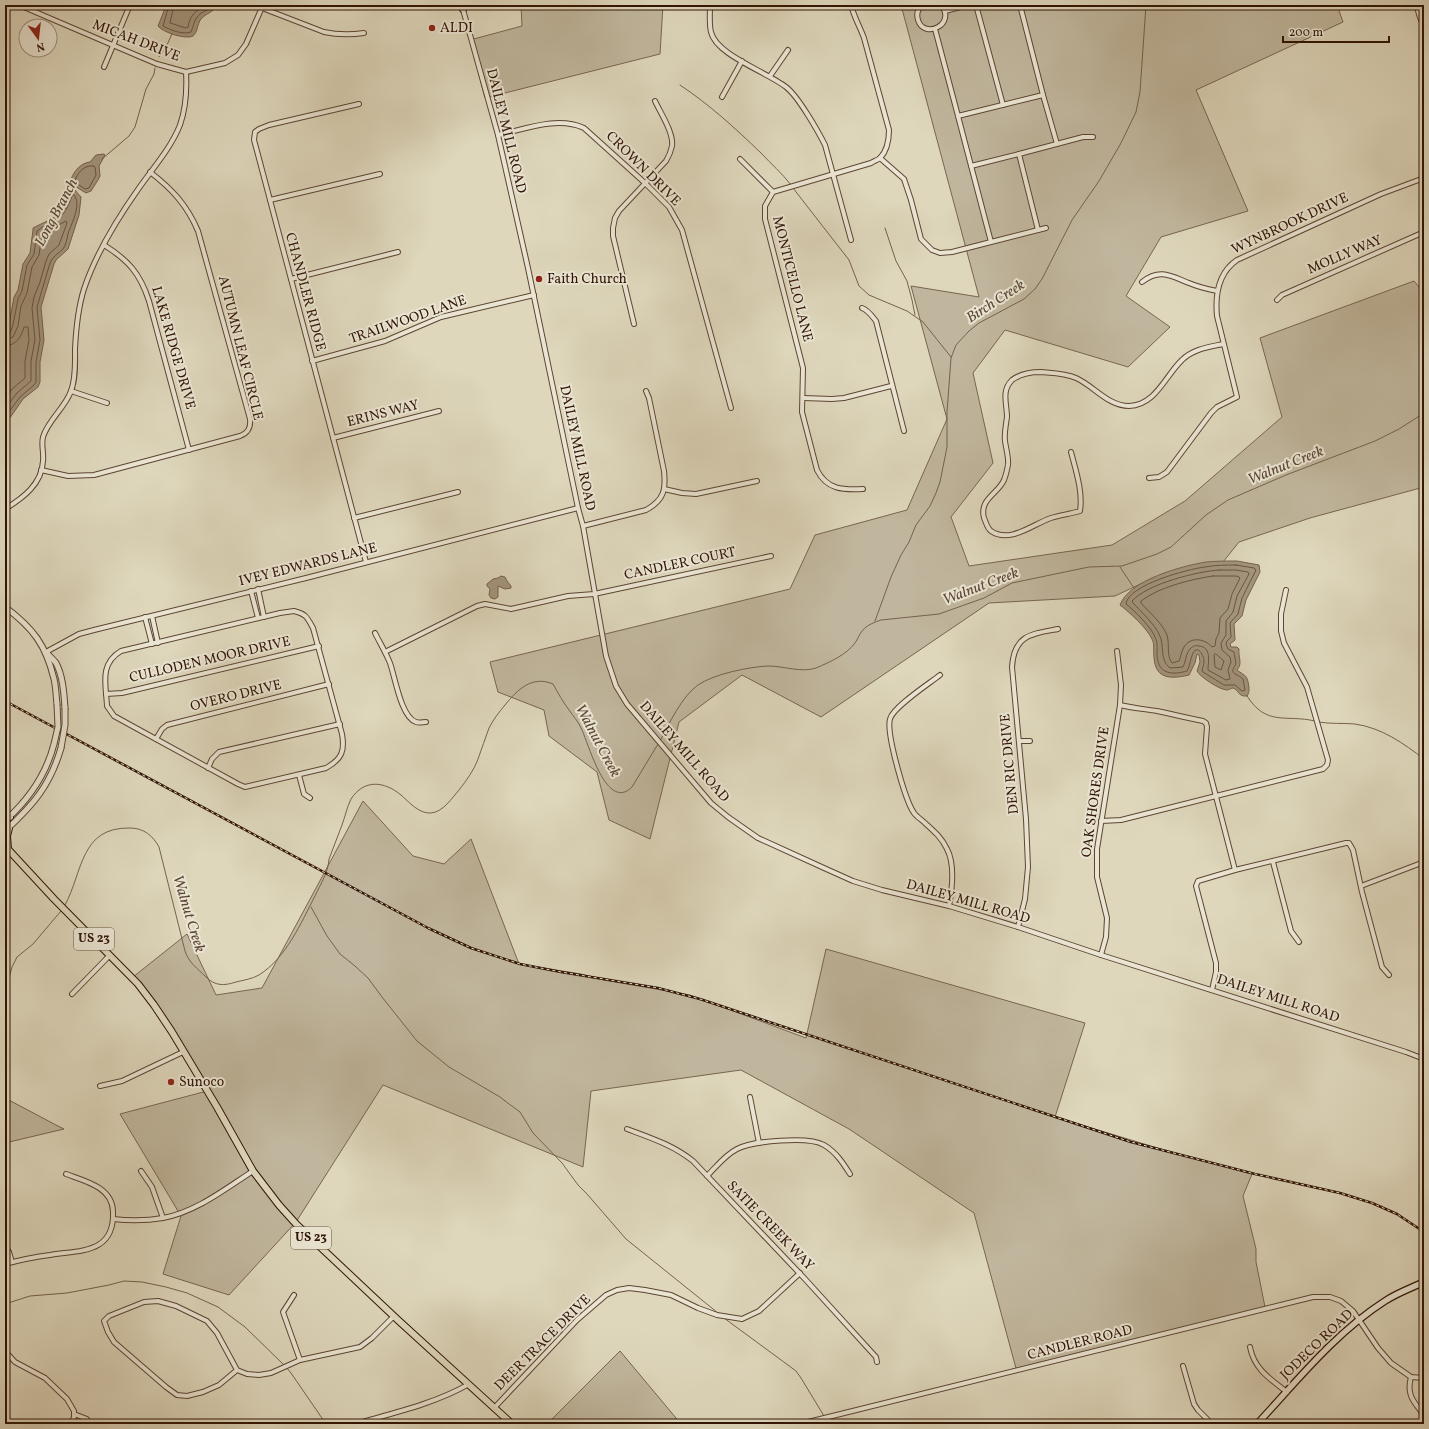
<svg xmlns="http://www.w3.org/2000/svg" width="1429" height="1429" font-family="Vollkorn,serif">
	<rect width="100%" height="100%" fill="#ded7bc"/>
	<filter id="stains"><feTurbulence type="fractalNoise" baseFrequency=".005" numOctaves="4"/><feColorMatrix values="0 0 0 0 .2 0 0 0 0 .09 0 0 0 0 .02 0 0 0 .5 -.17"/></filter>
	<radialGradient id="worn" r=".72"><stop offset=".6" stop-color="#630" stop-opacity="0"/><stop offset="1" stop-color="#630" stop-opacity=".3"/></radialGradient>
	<!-- green -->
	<g fill="#c0b69d" stroke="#786551">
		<polygon points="521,5 663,5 660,54 485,98 470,40 522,26"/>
		<polygon points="901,5 1337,5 1343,22 1196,90 1248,211 1161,237 1126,296 1170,327 1128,367 1005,330 973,373 993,463 951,517 969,566 1112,545 1185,501 1282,417 1260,338 1414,281 1424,293 1424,487 1310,518 1239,542 1219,567 1151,579 1115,596 989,603 821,717 742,675 679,722 650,839 609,820 597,772 549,736 544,710 498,692 490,662 790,589 815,535 907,510 947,419 911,286 979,297"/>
		<polygon points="363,801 413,856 444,864 471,839 519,964 581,974 604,980 690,995 806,1038 826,949 1085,1023 1055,1117 1174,1153 1252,1174 1243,1196 1256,1249 1256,1262 1265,1307 1017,1372 974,1213 849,1129 741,1070 591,1091 583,1167 383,1085 296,1222 229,1295 163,1274 181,1216 120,1114 207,1091 133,977 187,934 216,995 262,988"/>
		<polygon points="5,1098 56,1125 64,1129 5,1143"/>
		<polygon points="620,1351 681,1424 547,1424"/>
	</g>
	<!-- water -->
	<g fill="#a3957e" stroke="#75614e">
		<path d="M165 5H217C213 13 206 13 201 19 197 24 198 32 193 36 186 40 162 32 158 26L164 11Z"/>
		<path d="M104 154 105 155 99 166 100 176 98 180 91 191 86 193 70 183C72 173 80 163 90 162L96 155Z"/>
		<path d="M73 188 81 197 79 215 68 249 56 260 54 264 41 307 44 340 40 362V382L38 387 23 399 5 425V335L9 324 14 297 18 290 23 264 30 253 33 230V228C42 223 55 219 61 211 67 204 66 193 73 188Z"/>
		<path d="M1237 561 1259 565 1260 572 1246 600 1242 616 1234 624 1235 640 1230 644 1231 647H1237L1239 649C1238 658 1243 663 1237 670 1246 677 1247 674 1249 687 1249 692 1249 693 1247 696 1238 697 1239 690 1233 688 1233 688 1228 690 1227 690 1220 690 1200 677 1197 671L1200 662 1199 655 1197 654 1195 663 1189 675C1172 679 1155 680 1154 657 1153 651 1155 645 1152 639 1147 628 1129 612 1120 605 1129 580 1182 566 1206 562 1216 561 1226 561 1237 561Z"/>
		<polygon points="501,576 505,577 507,581 511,586 511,588 505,589 498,586 498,597 495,599 491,598 489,595 490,589 487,586 487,584 493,579 498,578"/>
	</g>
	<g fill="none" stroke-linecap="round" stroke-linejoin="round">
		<!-- shore -->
		<g stroke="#6a5442" stroke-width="1">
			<path d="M169 5 163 26C170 30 183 35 191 32 194 25 194 19 200 14 204 11 209 10 213 5"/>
			<path d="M174 5 170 23 186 28 188 27C190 15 196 10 207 5"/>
			<path d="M93 166 95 167 96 175 89 188 85 189 75 182C75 177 81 169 86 167 89 166 91 166 93 166Z"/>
			<path d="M5 335 10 333 13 325 18 299 22 291 27 265 34 254 37 231C57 216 62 223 72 196L74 195C82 205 71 224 68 234 67 239 66 245 63 249 58 254 53 256 50 263L37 307 40 340 36 362V382L34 385 20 397 5 417"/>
			<polyline points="5,340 13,337 18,326 21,306 27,293 32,267 39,255 42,234 66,221 67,223 59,245 49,254 46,261 40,282 34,297 32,308 35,340 31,361 31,381 17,393 5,409"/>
			<path d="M5 346C17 345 21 337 24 327H28L29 340 25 361V378L12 389 5 400"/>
			<path d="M1236 565 1254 568 1256 570 1242 598 1238 614 1230 623 1231 637 1227 641 1226 644 1228 649 1234 652 1236 664C1228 675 1237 673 1243 679L1245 690 1242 691 1235 685H1224L1203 672 1202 670C1203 667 1204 664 1204 661 1204 656 1198 644 1193 653 1191 657 1190 666 1187 671 1173 675 1158 675 1157 655 1157 648 1158 643 1155 637 1152 628 1133 609 1126 604 1128 585 1188 569 1205 567 1215 565 1226 565 1236 565Z"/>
			<path d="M1220 570H1236L1248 572 1249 574 1237 596 1233 612 1226 621V635L1221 643 1222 650 1230 657 1231 662 1228 670 1230 679 1226 680 1208 670C1208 662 1212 647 1199 646 1196 645 1193 646 1190 649 1186 653 1186 661 1183 667L1170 668C1159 660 1165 645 1159 634 1155 625 1140 610 1133 603L1132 601C1147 584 1198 571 1220 570Z"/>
			<path d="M1213 576H1236L1239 577 1240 578 1232 594 1228 609 1220 618 1219 633 1216 639 1215 646 1212 647C1204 638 1189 636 1183 649 1181 653 1181 657 1179 661L1172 663C1166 655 1170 645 1167 635 1162 623 1150 613 1141 603V601C1159 587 1192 579 1213 576Z"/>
			<polygon points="1216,654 1224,661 1221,670 1215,667 1214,655"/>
		</g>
		<!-- stream -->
		<g stroke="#75614e" stroke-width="1">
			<polyline points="159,57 166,47 172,34"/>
			<path d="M680 85C710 105 735 128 761 153 771 164 782 173 791 185"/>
			<polyline points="102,159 129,136 135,127 146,89 154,74 155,68"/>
			<polyline points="793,188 849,260 859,286 869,295 907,311 923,322 951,357"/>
			<polyline points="885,228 896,261 907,281 912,300 915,315"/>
			<polyline points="1120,567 1134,588"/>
			<polyline points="875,621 891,577 901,555 909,542 916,525 930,506 936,493 940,482 947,447 947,412 951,358 956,345 969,331 979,323 1024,299 1035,289 1042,279 1072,220 1099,181 1121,143 1136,112 1140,92 1146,5"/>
			<path d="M1247 696C1267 727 1285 714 1315 721"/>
			<path d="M1318 722C1330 724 1343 723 1355 724 1382 728 1403 743 1424 759"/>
			<path d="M660 741C669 724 682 696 698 685 714 674 748 667 768 666 784 666 801 673 816 668 830 662 846 655 855 643 858 639 859 634 863 630 867 625 875 622 881 620L939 614 984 598 1012 583 1089 567 1122 566 1157 554 1171 547 1206 515 1228 500 1286 475 1375 441 1399 429 1424 413"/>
			<path d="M65 905C83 872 80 827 130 828 144 828 153 836 159 847L185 951C189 963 197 968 206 977 215 986 224 986 236 982 244 980 252 979 259 975 286 958 301 923 315 896 321 883 328 873 329 859 333 848 338 836 342 825 345 817 347 807 351 799 364 779 384 781 401 795 409 802 419 814 431 813 443 812 452 798 459 790 466 781 474 770 478 759 482 749 485 738 489 728 493 720 499 712 505 705 517 690 532 675 553 684 558 693 563 702 569 710 573 716 578 721 581 728 588 741 606 813 632 787L658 744"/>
			<polyline points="311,907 327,936 340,954 355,966 368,978 382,997 417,1041 449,1067 500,1097 509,1104 512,1106 520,1112 533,1133 562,1163 578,1185 587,1194 626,1239 718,1313"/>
			<polyline points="5,993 12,967 17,957 33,944 61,911"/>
			<polyline points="5,1304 30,1296 67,1293 109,1285 124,1281 142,1282 166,1287 187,1293 218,1307 245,1327 284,1365"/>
			<polyline points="724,1318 796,1371 801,1378 824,1416"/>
			<polyline points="286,1367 291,1373 326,1424"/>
			<polyline points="826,1419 828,1424"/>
		</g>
		<!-- minor casing -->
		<g stroke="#5c4533" stroke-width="6">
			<g id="minor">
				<polyline points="19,5 157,64 186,72 225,63 238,55 246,44 263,5"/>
				<path d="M710 5C710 14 709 24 711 32 716 55 767 72 786 87 798 96 818 131 825 145L851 240"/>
				<path d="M851 5C854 17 860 27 864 38L889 130C889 139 887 151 880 158 878 160 874 161 871 163L773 192 765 206V219L803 368 802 412 817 470C827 490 843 490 863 489"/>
				<path d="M922 5C918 9 916 14 918 20 924 40 957 24 941 5"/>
				<polyline points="976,5 1003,105"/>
				<polyline points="462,6 498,135 528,268 578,508 583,526 606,656 616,686 627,704 711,803 728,817 758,838 824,868 853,881 882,890 949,906 1018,927 1101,955 1406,1052 1424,1059"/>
				<path d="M262 8 324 32C338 35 350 35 364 33"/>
				<polyline points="945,11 968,5"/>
				<polyline points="935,29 958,116 1043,95 1020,5"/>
				<polyline points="104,67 130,5"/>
				<polyline points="770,76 788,50"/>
				<polyline points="1043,95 1057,144"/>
				<polyline points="722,97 742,61"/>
				<polyline points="359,104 269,125 259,129 255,132 254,140 257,151 366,562"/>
				<polyline points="958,116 991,242 1046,228"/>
				<path d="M498 135C526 129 557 116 584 128L645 183 669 207 682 230 731 408"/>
				<polyline points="1019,154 1083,137 1093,137"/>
				<polyline points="880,158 904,179 911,200 921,239 932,250 940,253 952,252 991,242"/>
				<polyline points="740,159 773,192"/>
				<polyline points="971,166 1019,154 1038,230"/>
				<polyline points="270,200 380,174"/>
				<path d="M104 245C128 260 140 273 149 301L189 450"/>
				<polyline points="291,279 398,252"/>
				<path d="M1142 282C1160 268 1171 276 1189 283 1198 287 1207 289 1217 291"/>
				<polyline points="1277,300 1282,295 1424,232"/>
				<path d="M862 308C868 310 872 316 876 321L904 431"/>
				<path d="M634 324 613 236V228L615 218 619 211 666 161C669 156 671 151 672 146 674 133 660 112 655 101"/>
				<polyline points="312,361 385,341 441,317 534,295"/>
				<polyline points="71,391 107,403"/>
				<polyline points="803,398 832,399 844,398 891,386"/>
				<polyline points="333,438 439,411"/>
				<path d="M1071 452C1076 471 1083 492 1080 511 1070 514 1060 515 1051 518 1033 524 1010 544 991 531 987 528 986 522 984 518 979 499 998 494 1004 480 1006 475 1007 470 1008 465 1009 458 1006 449 1005 441 1004 433 1006 425 1007 417 1007 404 1001 391 1012 380 1020 374 1032 372 1041 372 1053 373 1065 373 1076 378 1094 386 1108 406 1129 406 1156 405 1165 376 1182 360 1193 349 1209 347 1223 344"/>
				<path d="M41 470 68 476 94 475 240 436C248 433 251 428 250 419L198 231C187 205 172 189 150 172"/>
				<path d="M1149 478 1159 477 1167 472 1211 413 1217 407 1237 397 1217 316C1215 295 1218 273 1237 260L1381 194 1424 178"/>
				<polyline points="664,489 682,493 696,494 757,481"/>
				<path d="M5 509C23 498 42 484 43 461 44 453 41 445 43 437 48 420 65 408 71 391 76 378 75 362 75 349 76 329 78 308 84 289 96 253 117 219 139 188 153 168 171 148 180 125 186 108 187 90 186 72"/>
				<polyline points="354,518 458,492"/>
				<path d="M583 526 646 510C664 500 666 490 664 471L649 398 646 391"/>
				<polyline points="258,589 264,617"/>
				<polyline points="251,591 258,618"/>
				<path d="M294 611C306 614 307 617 313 628L342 734C345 751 342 759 326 768L245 787 238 784 114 716 107 706C106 685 99 664 121 651L280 613Z"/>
				<polyline points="152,616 158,643"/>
				<polyline points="145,617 152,644"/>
				<polyline points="5,618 7,619"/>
				<path d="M375 633C380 643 386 653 390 663 395 677 401 717 416 722 419 723 423 722 426 722"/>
				<polyline points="46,652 79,634 94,630 306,578 578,508"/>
				<polyline points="385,652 477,606 485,604 511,609 568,596 594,594 771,556"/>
				<path d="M940 675C930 683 893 707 890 719 886 733 905 800 914 813 917 817 922 820 925 823 934 831 942 838 947 849 955 864 952 890 949 906"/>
				<polyline points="106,694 122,693 319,646"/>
				<path d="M1120 705C1132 708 1144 709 1157 711 1172 714 1187 718 1203 721L1206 723 1207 727 1205 754 1235 870"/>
				<polyline points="156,739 162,729 167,725 329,684"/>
				<polyline points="1019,741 1030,741"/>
				<polyline points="208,768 212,759 219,752 340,724"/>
				<polyline points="299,775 304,794 310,798"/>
				<polyline points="1422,820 1424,822"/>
				<polyline points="1101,821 1121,820 1323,769 1327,765 1328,760 1307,687 1284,643 1281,631 1281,614 1286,590"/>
				<polyline points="1273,862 1291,931 1299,942"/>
				<polyline points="1361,886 1424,862"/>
				<path d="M1018 927 1025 899 1028 867 1026 819 1012 667C1014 635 1031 634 1058 629"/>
				<polyline points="1101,955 1106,937 1107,918 1097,877 1097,849 1120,705 1121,685 1117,651"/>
				<polyline points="1212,990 1216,972 1216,963 1196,886 1198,881 1235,870 1346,843 1349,843 1353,850 1362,892 1382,967 1389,975"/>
				<polyline points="72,994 110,955"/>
				<polyline points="100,1086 122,1081 183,1052"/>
				<polyline points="750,1097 759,1143"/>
				<path d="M627 1129C651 1138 673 1145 693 1161L805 1279 876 1357 877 1362"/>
				<polyline points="141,1171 152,1187 163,1218"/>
				<path d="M707 1176C716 1167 725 1155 737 1149 752 1141 809 1136 824 1145 836 1152 843 1163 850 1174"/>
				<path d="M113 1219C130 1221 146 1221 163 1218 196 1212 225 1189 253 1171"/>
				<polyline points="5,1246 9,1252 12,1262"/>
				<path d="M5 1264C20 1260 34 1257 50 1255 80 1250 115 1254 113 1211 112 1187 85 1181 66 1174"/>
				<polyline points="294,1295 283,1312 300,1360"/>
				<path d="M1250 1347C1254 1369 1270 1379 1287 1392"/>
				<polyline points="5,1351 15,1362 45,1378 67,1399 74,1411 74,1417 71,1424"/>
				<polyline points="1183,1366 1194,1404 1198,1410 1212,1424"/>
				<polyline points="237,1370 219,1385 203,1392 187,1396 177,1395 166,1387 114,1342 108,1332 104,1321 109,1316 144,1302 158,1301 176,1306 207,1321 217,1333 237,1370 247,1374 259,1375 271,1373 300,1360 360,1347 372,1338 394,1316"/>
				<path d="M1411 1377C1406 1395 1414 1402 1424 1415"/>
				<polyline points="495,1407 577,1320 606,1295 617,1290 629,1288 645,1290 671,1295 698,1308 717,1315 742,1319 759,1311 800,1273"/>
				<polyline points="74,1414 87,1419 89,1424"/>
				<path d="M355 1424C393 1413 434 1404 469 1384"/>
				<polyline points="800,1424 1313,1297 1330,1297 1341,1301 1353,1311 1378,1348 1391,1363 1411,1377 1424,1378"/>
			</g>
		</g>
		<!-- tertiary casing -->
		<g stroke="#5c4533" stroke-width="7">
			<g id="tertiary">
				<polyline points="1417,5 1420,16 1424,26"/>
				<path d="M5 607C33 628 46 645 54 679 56 687 56 696 57 704"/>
				<path d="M47 653C50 657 54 660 56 663 63 676 64 694 65 708"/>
				<path d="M7 819C30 798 46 775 54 744"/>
				<path d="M5 831C33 805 50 786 61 748"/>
			</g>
		</g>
		<!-- secondary casing -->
		<g stroke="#301405" stroke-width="8">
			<path id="secondary" d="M1257 1424C1297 1381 1335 1333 1385 1301 1397 1293 1411 1288 1424 1282"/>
		</g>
		<!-- primary casing -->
		<g stroke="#301405" stroke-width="8">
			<g id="primary">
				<polyline points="463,9 463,5"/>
				<polyline points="5,819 10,817"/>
				<polyline points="5,846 54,899 138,984 154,1005 172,1032 217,1107 253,1171 279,1205 297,1225 399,1321 512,1424"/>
				<polyline points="8,849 7,836 9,828"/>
			</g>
		</g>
		<!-- minor -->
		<use href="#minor" stroke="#eae5d3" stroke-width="4"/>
		<!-- tertiary -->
		<use href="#tertiary" stroke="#eae5d3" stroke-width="5"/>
		<!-- secondary -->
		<use href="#secondary" stroke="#eae5d3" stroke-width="5.5"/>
		<!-- primary -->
		<use href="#primary" stroke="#ded7bc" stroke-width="6"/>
		<!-- rail casing -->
		<g stroke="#301405" stroke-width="2.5">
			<polyline id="rail" points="5,701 428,928 471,948 520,964 561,972 658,988 700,999 1131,1142 1255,1174 1340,1193 1372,1203 1397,1214 1424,1232"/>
		</g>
		<!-- rail -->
		<use href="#rail" stroke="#eae5d3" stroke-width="1" stroke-dasharray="3" stroke-linecap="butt"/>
		<!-- tertiary-bridge casing -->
		<g stroke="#5c4533" stroke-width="7" stroke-linecap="butt">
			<g id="tertiary-bridge">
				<polyline points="54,744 58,727 57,704"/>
				<polyline points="61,748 65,725 65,708"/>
			</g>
		</g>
		<!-- tertiary-bridge -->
		<use href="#tertiary-bridge" stroke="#eae5d3" stroke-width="5"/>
	</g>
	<!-- markers -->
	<g fill="#8f2418" stroke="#eae5d3" stroke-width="1.5">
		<circle cx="432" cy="28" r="4"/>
		<circle cx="539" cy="279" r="4"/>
		<circle cx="171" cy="1082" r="4"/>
	</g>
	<g text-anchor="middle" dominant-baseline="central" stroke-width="4" stroke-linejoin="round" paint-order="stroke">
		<!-- shield labels -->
		<g fill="#eae5d3" stroke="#685343" stroke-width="1">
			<rect x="74" y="928" width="40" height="22" rx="3"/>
			<rect x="291" y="1227" width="40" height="22" rx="3"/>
		</g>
		<g font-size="13" font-weight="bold" fill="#301405">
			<text x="94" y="939">US 23</text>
			<text x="311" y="1238">US 23</text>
		</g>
		<!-- poi labels -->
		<g font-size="14" fill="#301405" stroke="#eae5d3" text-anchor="start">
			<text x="440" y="28">ALDI</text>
			<text x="547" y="279">Faith Church</text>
			<text x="179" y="1082">Sunoco</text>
		</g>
		<!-- street labels -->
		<g font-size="14" fill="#301405" stroke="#eae5d3">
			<text transform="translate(136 41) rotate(21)">MICAH DRIVE</text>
			<text transform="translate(506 131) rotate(76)">DAILEY MILL ROAD</text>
			<text transform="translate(643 169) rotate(45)">CROWN DRIVE</text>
			<text transform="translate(1290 224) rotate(-25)">WYNBROOK DRIVE</text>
			<text transform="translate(1345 255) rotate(-23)">MOLLY WAY</text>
			<text transform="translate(792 279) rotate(76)">MONTICELLO LANE</text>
			<text transform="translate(305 292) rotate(75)">CHANDLER RIDGE</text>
			<text transform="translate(408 320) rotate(-19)">TRAILWOOD LANE</text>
			<text transform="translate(173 348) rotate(74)">LAKE RIDGE DRIVE</text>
			<text transform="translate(240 348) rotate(76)">AUTUMN LEAF CIRCLE</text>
			<text transform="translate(383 414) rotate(-14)">ERINS WAY</text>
			<text transform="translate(577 448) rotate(78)">DAILEY MILL ROAD</text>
			<text transform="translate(680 564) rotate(-12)">CANDLER COURT</text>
			<text transform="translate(308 565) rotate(-14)">IVEY EDWARDS LANE</text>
			<text transform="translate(210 660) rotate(-13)">CULLODEN MOOR DRIVE</text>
			<text transform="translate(236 696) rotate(-14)">OVERO DRIVE</text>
			<text transform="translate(684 752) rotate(49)">DAILEY MILL ROAD</text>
			<text transform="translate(1010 764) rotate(-95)">DEN RIC DRIVE</text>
			<text transform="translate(1096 792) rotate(-82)">OAK SHORES DRIVE</text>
			<text transform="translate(968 902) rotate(16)">DAILEY MILL ROAD</text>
			<text transform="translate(1278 999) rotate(18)">DAILEY MILL ROAD</text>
			<text transform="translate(770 1226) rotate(46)">SATIE CREEK WAY</text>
			<text transform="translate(543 1343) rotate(-45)">DEER TRACE DRIVE</text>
			<text transform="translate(1080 1343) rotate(-14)">CANDLER ROAD</text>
			<text transform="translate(1317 1345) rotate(-44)">JODECO ROAD</text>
		</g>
		<!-- water labels -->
		<g font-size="15" font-style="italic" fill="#5e4835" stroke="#eae5d3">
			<text transform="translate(57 213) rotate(-62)">Long Branch</text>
			<text transform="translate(996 302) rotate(-33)">Birch Creek</text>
			<text transform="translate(1286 466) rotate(-22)">Walnut Creek</text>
			<text transform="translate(981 587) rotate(-21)">Walnut Creek</text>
			<text transform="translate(597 741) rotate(62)">Walnut Creek</text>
			<text transform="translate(188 914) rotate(73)">Walnut Creek</text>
		</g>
	</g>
	<!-- margin -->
	<rect width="1429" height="1429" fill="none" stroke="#ded7bc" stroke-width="20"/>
	<rect x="6" y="6" width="1417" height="1417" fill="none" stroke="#301405" stroke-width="2"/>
	<rect x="10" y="10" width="1409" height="1409" fill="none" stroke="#301405"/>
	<!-- north arrow -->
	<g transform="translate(38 38) rotate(165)"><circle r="19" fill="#eae5d3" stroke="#a09181"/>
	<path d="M0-3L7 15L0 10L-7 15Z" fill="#8f2418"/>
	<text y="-6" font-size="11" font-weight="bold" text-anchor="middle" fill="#301405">N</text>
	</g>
	<!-- scale -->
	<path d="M1283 36v6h106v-6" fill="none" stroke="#301405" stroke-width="2"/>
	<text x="1289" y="36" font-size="12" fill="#301405" stroke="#eae5d3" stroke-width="3" paint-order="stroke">200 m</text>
	<rect width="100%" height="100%" filter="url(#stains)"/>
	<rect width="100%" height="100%" fill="url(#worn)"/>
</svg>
